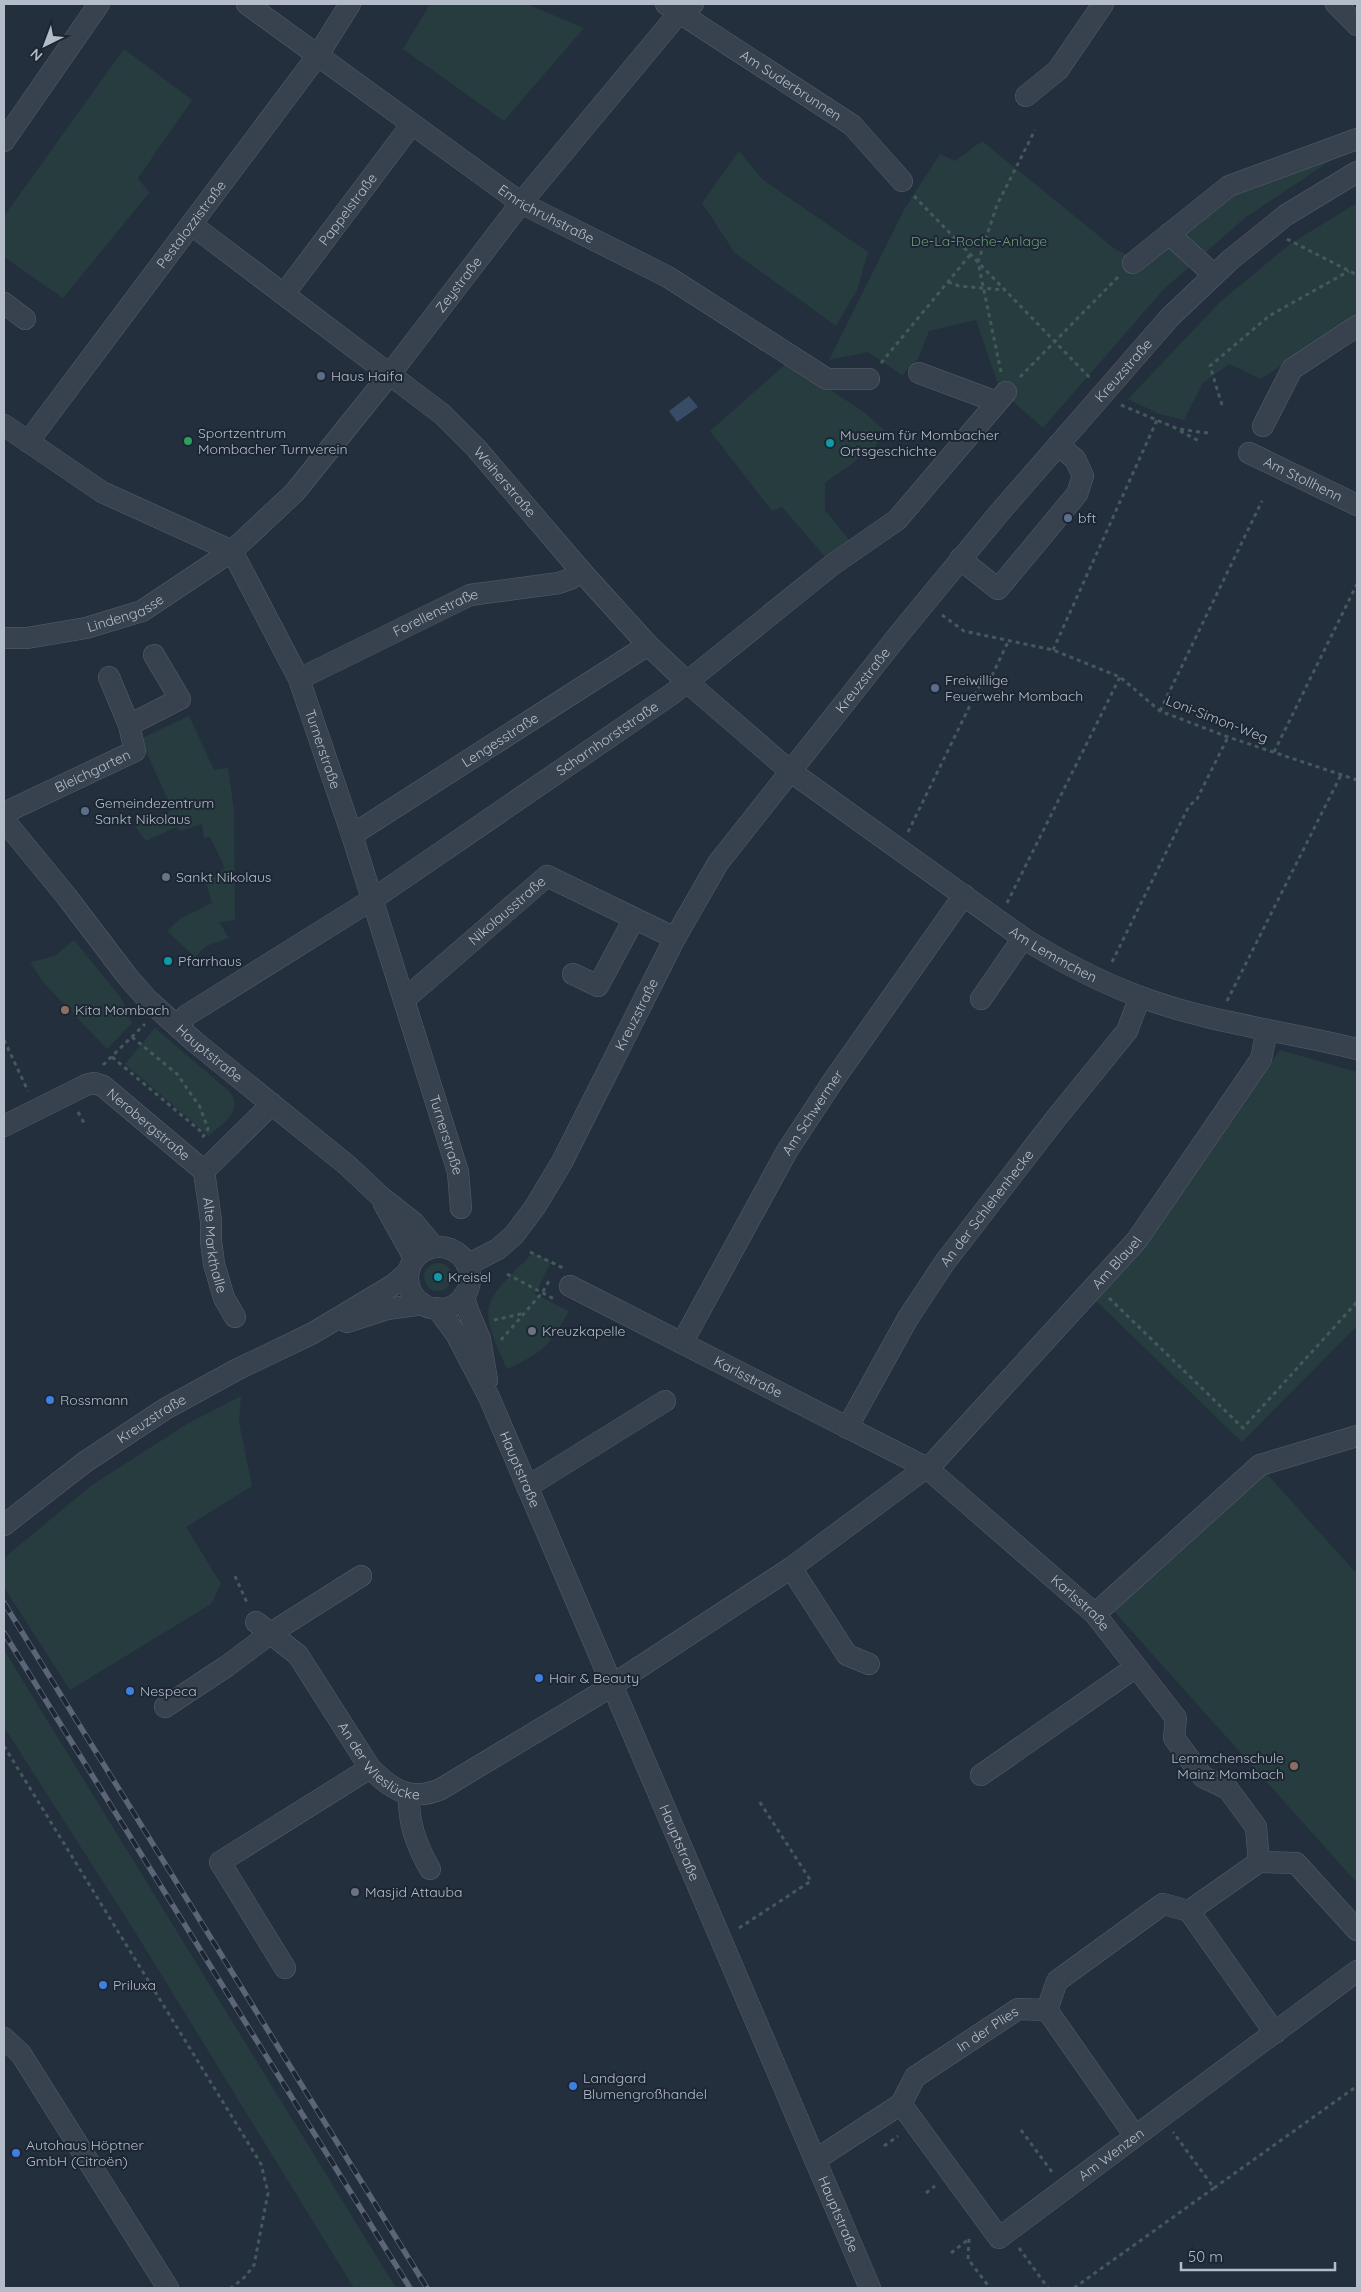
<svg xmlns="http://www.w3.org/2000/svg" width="1361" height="2292" font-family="Quicksand,sans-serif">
	<rect width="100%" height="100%" fill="#242f3e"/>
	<!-- green -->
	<g fill="#263c3f">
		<polygon points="430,4 527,4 584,28 504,121 403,49"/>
		<polygon points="124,49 192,100 138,178 149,193 63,298 4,257 4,216"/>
		<polygon points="982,141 1115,249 1144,262 1232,191 1345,151 1246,217 1163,290 1043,428 1000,390 976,320 929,331 918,359 902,375 868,352 829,360 905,208 940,154 955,161"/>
		<polygon points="739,151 763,180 868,252 857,290 836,326 735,253 702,203"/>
		<polygon points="1357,203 1357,316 1261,379 1229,364 1203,383 1184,420 1159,414 1128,399 1220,302 1290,244"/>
		<polygon points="788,362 864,412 886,432 875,447 825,483 825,510 854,546 832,565 782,507 772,511 710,431"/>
		<polygon points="189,716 214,770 228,768 234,810 235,920 219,922 229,938 206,946 195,957 167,931 181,918 212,903 206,882 225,868 210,837 204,838 202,824 180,831 175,824 176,827 146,841 135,826 173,810 140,739"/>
		<polygon points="74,940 121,998 132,1023 107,1049 43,982 30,962 55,956"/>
		<path d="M155 1028 230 1092C244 1112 222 1123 209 1136L125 1064Z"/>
		<polygon points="1280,1050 1357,1072 1357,1326 1242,1442 1095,1300 1143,1246"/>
		<path d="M533 1253 551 1262 535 1294 569 1311C549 1346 544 1352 507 1369 476 1302 483 1303 533 1253Z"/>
		<circle cx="438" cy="1277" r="14"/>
		<polygon points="241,1396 239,1422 252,1486 186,1527 221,1584 211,1604 70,1690 4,1587 4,1558 92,1485 187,1424"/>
		<polygon points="1265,1472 1357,1574 1357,1883 1112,1609"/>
		<polygon points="4,1650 396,2288 354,2288 132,1927 4,1727"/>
	</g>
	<!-- water -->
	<polygon fill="#394c67" points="689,396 698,407 677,422 669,411"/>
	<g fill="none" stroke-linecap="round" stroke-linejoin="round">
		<!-- minor casing -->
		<g stroke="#565f6c" stroke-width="22">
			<g id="minor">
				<path id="s1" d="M247 4 521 203 668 277 827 379H869"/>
				<path id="s2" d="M666 4 852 125 902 181"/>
				<polyline points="1336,4 1357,25"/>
				<polyline points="1026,96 1058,70 1103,4"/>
				<polyline points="4,141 99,4"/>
				<path id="s3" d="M192 225 442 414 476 448 581 571 648 645 687 682 790 771 1023 938C1060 961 1098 981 1138 996 1209 1023 1285 1031 1357 1049"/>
				<polyline points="1169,234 1214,275"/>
				<polyline points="1133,263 1229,186 1357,139"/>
				<path id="s4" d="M284 294 412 124"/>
				<polyline points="4,303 25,319"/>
				<polyline points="919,373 997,402"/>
				<path id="s5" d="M4 425 102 492 232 551 299 679 352 835 458 1172 461 1208"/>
				<polyline points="1263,426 1292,369 1357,326"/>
				<path id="s6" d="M28 442 318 55 350 4"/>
				<path id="s7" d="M1249 453 1357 505"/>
				<polyline points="960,559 998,589 1077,494 1083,476 1075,459 1058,445"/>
				<path id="s8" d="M4 638H27L86 628 142 611 232 551 295 492 390 374 521 203 679 13 693 4"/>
				<path id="s9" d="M299 679 470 595 559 583 570 579 581 571"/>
				<polyline points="129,725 180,699 154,655"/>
				<path id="s10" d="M4 813 135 751 129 725 109 677"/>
				<path id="s11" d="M4 820 67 897 127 976 147 999 195 1042 347 1165 381 1197 414 1223 434 1247"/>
				<path id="s12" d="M352 835 648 645"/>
				<polyline points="573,974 598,986 634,919"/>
				<path id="s13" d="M405 999 547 876 675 938"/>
				<polyline points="981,999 1023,938"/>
				<path id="s14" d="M177 1026 187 1015 373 899 672 694 832 565 897 520 1006 392"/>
				<path id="s15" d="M4 1126 86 1085 94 1083 103 1086 204 1171"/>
				<path id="s16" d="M204 1171 211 1221V1241L214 1264 224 1298 235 1317"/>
				<polyline points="204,1171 272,1104"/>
				<polyline points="384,1204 414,1258"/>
				<circle cx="439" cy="1278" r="31"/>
				<path id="s17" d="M467 1265 498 1249 514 1235 535 1207 562 1162 675 938 718 863 900 633 1000 512 1170 317 1230 260 1286 215 1357 172"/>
				<path id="s18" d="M570 1286 927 1468 1095 1614 1176 1718 1174 1738 1203 1777 1228 1789 1256 1827 1259 1862 1296 1863 1357 1930"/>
				<polyline points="464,1296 467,1308 480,1339 487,1380"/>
				<path id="s19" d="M437 1308 456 1334 489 1397 870 2288"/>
				<polyline points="347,1322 387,1309 423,1304"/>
				<path id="s20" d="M682 1343 787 1151 833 1081 964 895"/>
				<path id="s21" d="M847 1428 908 1318 945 1262 1057 1117 1127 1031 1140 997"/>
				<polyline points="527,1487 665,1401"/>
				<path id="s22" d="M4 1525 85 1462 165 1409 236 1370 313 1333 393 1285 408 1272"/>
				<polyline points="791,1568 847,1655 869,1664"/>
				<polyline points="1095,1614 1260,1465 1357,1436"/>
				<path id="s23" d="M256 1622 298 1655 370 1768C392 1790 410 1802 441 1789L597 1695 791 1568 935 1461 1137 1240 1261 1059 1267 1030"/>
				<polyline points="165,1707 227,1666 271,1633 361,1576"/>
				<polyline points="981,1775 1136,1667"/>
				<path d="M409 1794C408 1822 416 1845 430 1869"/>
				<polyline points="1189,1911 1275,2033"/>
				<polyline points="285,1968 220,1862 370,1768"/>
				<polyline points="1047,2010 1135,2136"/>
				<polyline points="4,2038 21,2054 168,2288"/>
				<path id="s24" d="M901 2104 999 2238 1357 1971"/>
				<path id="s25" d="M815 2160 901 2104 915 2077 1018 2009 1047 2010 1057 1981 1163 1904 1189 1911 1259 1862"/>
			</g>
		</g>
		<!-- path -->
		<g stroke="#44595c" stroke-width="3" stroke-dasharray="4 4" stroke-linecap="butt">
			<polyline points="914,196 1091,379"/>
			<polyline points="1287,239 1357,275"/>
			<polyline points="948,282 959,286 1004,290"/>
			<polyline points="881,363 970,255"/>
			<polyline points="1001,372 978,262 997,205 1035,130"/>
			<polyline points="1020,377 1119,276"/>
			<polyline points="1121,405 1178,429 1208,433"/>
			<polyline points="1222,405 1210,366 1269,316 1349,271"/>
			<polyline points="1180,431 1201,442"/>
			<polyline points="942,615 964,631 1053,650 1120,677 1160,711 1228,737 1357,780"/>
			<polyline points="1053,650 1157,420"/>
			<polyline points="1160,711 1262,501"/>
			<polyline points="1274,752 1357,584"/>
			<polyline points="908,832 981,683 987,686 1008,642"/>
			<polyline points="1007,903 1120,677"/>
			<polyline points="1112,962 1189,806 1197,799 1228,737"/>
			<polyline points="1227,1001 1341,775"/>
			<polyline points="132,1037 177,1074 200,1107 208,1129 200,1141"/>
			<polyline points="4,1040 28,1091"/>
			<polyline points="112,1057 204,1134"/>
			<polyline points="103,1065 145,1024"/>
			<polyline points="78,1112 85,1125"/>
			<polyline points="530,1252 563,1268"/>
			<polyline points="507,1274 554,1299"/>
			<polyline points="1109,1298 1243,1428 1357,1302"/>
			<polyline points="494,1320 525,1313"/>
			<polyline points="501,1340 542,1293 549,1281"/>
			<polyline points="235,1576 248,1605"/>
			<polyline points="4,1746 261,2164 268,2193 254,2265 246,2276 231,2288"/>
			<polyline points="739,1928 811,1881 759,1801"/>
			<polyline points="1021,2130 1052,2172"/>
			<polyline points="884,2146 898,2136"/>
			<polyline points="1214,2188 1357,2086"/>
			<polyline points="926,2193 935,2186"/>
			<polyline points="969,2239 968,2259 990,2288"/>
			<polyline points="1019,2248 1048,2288"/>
			<polyline points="951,2253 970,2238"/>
			<polyline points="1074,2288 1214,2188 1173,2132"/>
		</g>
		<!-- minor -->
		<use href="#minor" stroke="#38414e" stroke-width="21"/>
		<!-- rail casing -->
		<g stroke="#5a6575" stroke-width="5.5">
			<g id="rail">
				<polyline points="4,1603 427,2288"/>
				<polyline points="4,1633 410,2288"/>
			</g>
		</g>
		<!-- rail -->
		<use href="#rail" stroke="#1d2633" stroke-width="4" stroke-dasharray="11" stroke-linecap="butt"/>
	</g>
	<!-- markers -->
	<g fill="#5c6f8a" stroke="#1d2633" stroke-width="2">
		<circle cx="321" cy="376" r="5"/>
		<circle cx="1068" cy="518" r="5"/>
		<circle cx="935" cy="688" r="5"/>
		<circle cx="85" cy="811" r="5"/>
	</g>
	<circle fill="#2e9e5b" stroke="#1d2633" stroke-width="2" cx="188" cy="441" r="5"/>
	<g fill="#0f9aa8" stroke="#1d2633" stroke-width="2">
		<circle cx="830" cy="443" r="5"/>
		<circle cx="168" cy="961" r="5"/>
		<circle cx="438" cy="1277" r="5"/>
	</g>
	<g fill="#6b7280" stroke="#1d2633" stroke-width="2">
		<circle cx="166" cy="877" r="5"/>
		<circle cx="532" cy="1331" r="5"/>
		<circle cx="355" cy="1892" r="5"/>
	</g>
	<g fill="#8d6e63" stroke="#1d2633" stroke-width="2">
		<circle cx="65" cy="1010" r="5"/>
		<circle cx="1294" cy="1766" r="5"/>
	</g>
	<g fill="#3f7fe0" stroke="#1d2633" stroke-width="2">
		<circle cx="50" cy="1400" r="5"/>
		<circle cx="539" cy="1678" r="5"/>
		<circle cx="130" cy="1691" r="5"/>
		<circle cx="103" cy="1985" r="5"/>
		<circle cx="573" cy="2086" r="5"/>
		<circle cx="16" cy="2153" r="5"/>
	</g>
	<g text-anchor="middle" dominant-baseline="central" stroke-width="4" stroke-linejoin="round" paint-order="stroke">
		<!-- street labels -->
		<g font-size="14" fill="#b4bcc9" stroke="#1d2633">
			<text stroke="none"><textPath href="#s2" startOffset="149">Am Suderbrunnen</textPath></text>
			<text stroke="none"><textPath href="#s4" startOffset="106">Pappelstraße</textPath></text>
			<text stroke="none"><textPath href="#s1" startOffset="366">Emrichruhstraße</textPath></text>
			<text stroke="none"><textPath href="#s6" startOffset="272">Pestalozzistraße</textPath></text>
			<text stroke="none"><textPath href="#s8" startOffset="600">Zeystraße</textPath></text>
			<text stroke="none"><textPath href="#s17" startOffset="1119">Kreuzstraße</textPath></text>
			<text stroke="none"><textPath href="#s7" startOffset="60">Am Stollhenn</textPath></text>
			<text stroke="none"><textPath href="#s3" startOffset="406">Weiherstraße</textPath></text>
			<text stroke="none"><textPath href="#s8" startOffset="125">Lindengasse</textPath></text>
			<text stroke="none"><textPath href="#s9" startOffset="152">Forellenstraße</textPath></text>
			<text stroke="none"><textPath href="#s17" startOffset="714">Kreuzstraße</textPath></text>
			<text transform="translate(1217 719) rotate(21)">Loni-Simon-Weg</text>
			<text stroke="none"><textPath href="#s14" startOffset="518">Scharnhorststraße</textPath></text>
			<text stroke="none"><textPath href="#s12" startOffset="176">Lengesstraße</textPath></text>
			<text stroke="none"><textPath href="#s5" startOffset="480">Turnerstraße</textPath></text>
			<text stroke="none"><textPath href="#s10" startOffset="98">Bleichgarten</textPath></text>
			<text stroke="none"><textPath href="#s13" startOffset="135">Nikolausstraße</textPath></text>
			<text stroke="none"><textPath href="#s3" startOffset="1134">Am Lemmchen</textPath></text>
			<text stroke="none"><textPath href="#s17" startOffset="309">Kreuzstraße</textPath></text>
			<text stroke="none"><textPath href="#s11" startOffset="312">Hauptstraße</textPath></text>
			<text stroke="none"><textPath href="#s20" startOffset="265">Am Schwermer</textPath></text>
			<text stroke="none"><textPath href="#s15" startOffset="169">Nerobergstraße</textPath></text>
			<text stroke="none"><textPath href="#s5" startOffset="885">Turnerstraße</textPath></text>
			<text stroke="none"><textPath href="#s21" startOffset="261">An der Schlehenhecke</textPath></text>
			<text stroke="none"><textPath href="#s16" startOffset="75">Alte Markthalle</textPath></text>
			<text stroke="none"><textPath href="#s23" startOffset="1130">Am Blauel</textPath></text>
			<text stroke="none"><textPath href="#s18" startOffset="200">Karlsstraße</textPath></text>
			<text stroke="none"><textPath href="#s22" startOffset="182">Kreuzstraße</textPath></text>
			<text stroke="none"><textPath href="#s19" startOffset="182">Hauptstraße</textPath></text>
			<text stroke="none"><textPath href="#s18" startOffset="605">Karlsstraße</textPath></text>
			<text stroke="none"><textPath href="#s23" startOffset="190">An der Wieslücke</textPath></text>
			<text stroke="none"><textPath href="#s19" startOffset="588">Hauptstraße</textPath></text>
			<text stroke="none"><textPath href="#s25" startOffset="220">In der Plies</textPath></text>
			<text stroke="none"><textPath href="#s24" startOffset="306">Am Wenzen</textPath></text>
			<text stroke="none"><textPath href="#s19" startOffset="992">Hauptstraße</textPath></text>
		</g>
		<!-- park labels -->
		<g font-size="14" fill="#6b9a76" stroke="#1d2633">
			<text x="979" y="241">De-La-Roche-Anlage</text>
		</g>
		<!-- poi labels -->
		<g font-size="14" fill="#b4bcc9" stroke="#1d2633" text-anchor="start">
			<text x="331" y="376">Haus Haifa</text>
			<text x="198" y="433">Sportzentrum<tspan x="198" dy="16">Mombacher Turnverein</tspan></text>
			<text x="840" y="435">Museum für Mombacher<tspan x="840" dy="16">Ortsgeschichte</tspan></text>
			<text x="1078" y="518">bft</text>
			<text x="945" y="680">Freiwillige<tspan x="945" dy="16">Feuerwehr Mombach</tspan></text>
			<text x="95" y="803">Gemeindezentrum<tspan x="95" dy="16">Sankt Nikolaus</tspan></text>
			<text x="176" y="877">Sankt Nikolaus</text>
			<text x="178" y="961">Pfarrhaus</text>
			<text x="75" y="1010">Kita Mombach</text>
			<text x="448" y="1277">Kreisel</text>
			<text x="542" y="1331">Kreuzkapelle</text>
			<text x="60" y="1400">Rossmann</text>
			<text x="549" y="1678">Hair &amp; Beauty</text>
			<text x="140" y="1691">Nespeca</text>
			<text x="1284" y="1758" text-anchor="end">Lemmchenschule<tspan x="1284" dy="16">Mainz Mombach</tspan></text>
			<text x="365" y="1892">Masjid Attauba</text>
			<text x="113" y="1985">Priluxa</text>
			<text x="583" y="2078">Landgard<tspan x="583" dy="16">Blumengroßhandel</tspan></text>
			<text x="26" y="2145">Autohaus Höptner<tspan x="26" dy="16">GmbH (Citroën)</tspan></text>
		</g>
	</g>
	<!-- border -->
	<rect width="1361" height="2292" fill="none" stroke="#b4bcc9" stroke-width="10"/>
	<!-- north arrow -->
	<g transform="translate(45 45) rotate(222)" stroke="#1d2633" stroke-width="4" paint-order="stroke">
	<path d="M0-4L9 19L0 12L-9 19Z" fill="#b4bcc9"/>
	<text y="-8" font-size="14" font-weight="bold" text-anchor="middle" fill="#b4bcc9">N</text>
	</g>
	<!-- scale -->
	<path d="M1181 2262v8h154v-8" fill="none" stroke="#b4bcc9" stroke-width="2.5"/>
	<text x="1188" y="2262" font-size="15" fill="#b4bcc9" stroke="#1d2633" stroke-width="4" paint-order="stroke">50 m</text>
</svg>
